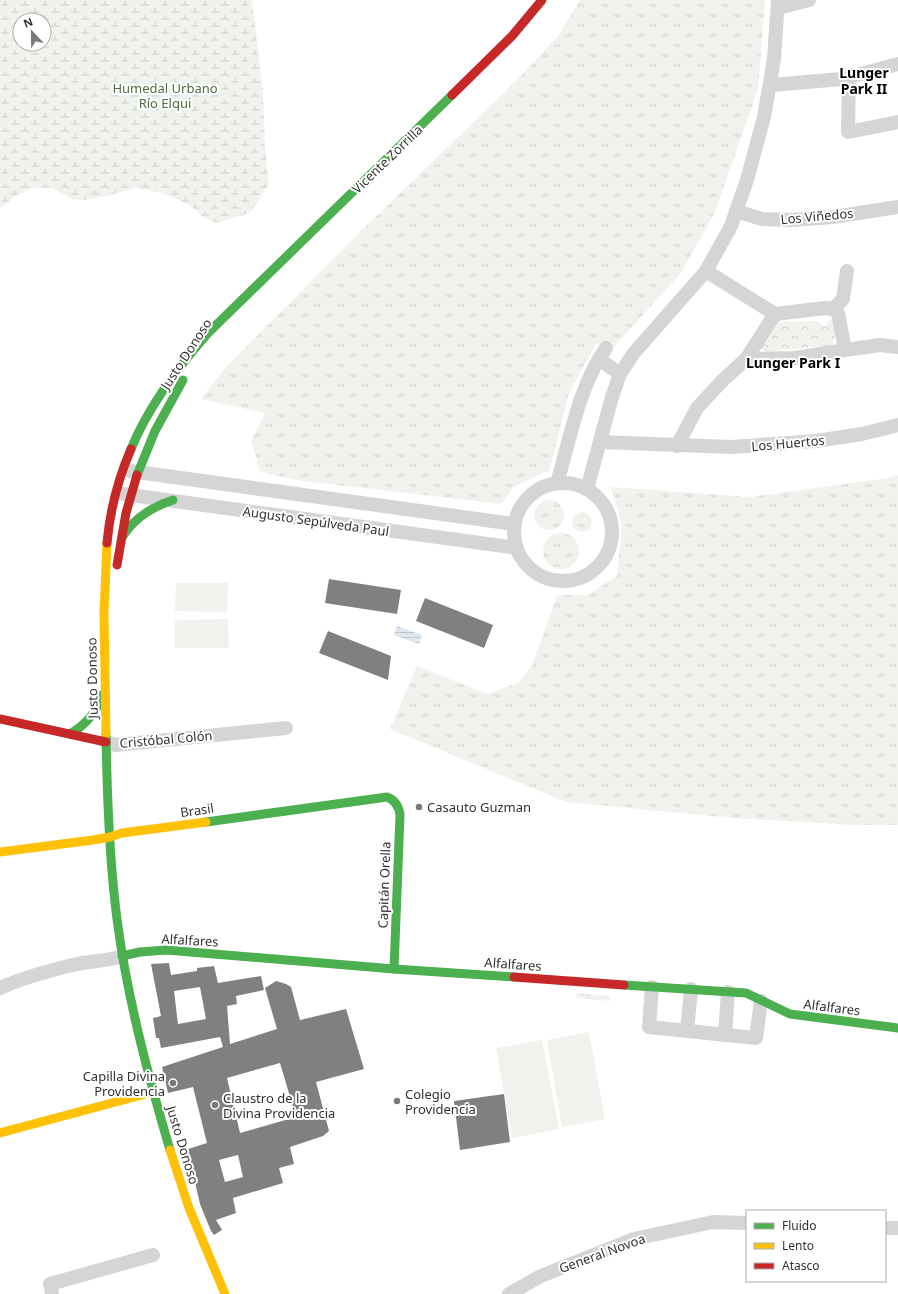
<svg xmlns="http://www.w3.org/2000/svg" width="898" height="1294" font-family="'Noto Sans',sans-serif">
	<defs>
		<pattern id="grass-tufts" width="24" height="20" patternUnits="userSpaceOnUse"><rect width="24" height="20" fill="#f0f3ed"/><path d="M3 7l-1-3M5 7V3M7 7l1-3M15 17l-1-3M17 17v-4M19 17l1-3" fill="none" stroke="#ced1cc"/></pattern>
		<pattern id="wetland-marsh" width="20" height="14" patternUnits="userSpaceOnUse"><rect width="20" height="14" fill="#f0f3ed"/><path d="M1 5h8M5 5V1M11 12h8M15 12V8" fill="none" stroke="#ced1cc"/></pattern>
		<pattern id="park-crowns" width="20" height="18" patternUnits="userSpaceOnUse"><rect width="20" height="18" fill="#f0f3ed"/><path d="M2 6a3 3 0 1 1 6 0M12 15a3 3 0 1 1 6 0" fill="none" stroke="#ced1cc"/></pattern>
		<pattern id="water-rules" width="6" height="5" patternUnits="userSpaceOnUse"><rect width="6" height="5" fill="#dde7f1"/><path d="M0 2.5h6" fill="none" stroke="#bec7cf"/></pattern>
	</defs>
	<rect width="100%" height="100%" fill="#fff"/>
	<!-- grass -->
	<g fill="url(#grass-tufts)">
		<polygon points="580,0 765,0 758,89 715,212 681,273 612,349 596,344 569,393 549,472 545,472 513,487 502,504 302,481 260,472 251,441 265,413 201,399 225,368 362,230 518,79 558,36"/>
		<polygon points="898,475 898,825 855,825 733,818 566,802 390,729 417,666 487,694 518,683 532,666 557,595 587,595 617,576 622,524 611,487 750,497 888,478"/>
		<circle cx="549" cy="515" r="15"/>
		<circle cx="582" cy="522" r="10"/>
		<circle cx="561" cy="551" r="18"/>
	</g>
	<!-- wetland -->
	<path fill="url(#wetland-marsh)" fill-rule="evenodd" d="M0 0H252L263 92 265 150 269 184 250 213 216 223 203 217 191 206 177 199 158 192 136 188 111 195 85 200 72 199 53 188H32L15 196 0 209ZM20 20H44V44H20Z"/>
	<!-- park -->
	<g fill="url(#park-crowns)">
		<path d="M831 319C837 329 836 335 832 345L766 352 760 347 778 322 817 321 824 327Z"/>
		<polygon points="577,993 609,996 610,1001 576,998"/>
	</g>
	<!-- pitch -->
	<g fill="#f0f3ed">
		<polygon points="176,583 228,583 227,612 175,611"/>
		<polygon points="228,619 229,648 175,648 175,620"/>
		<polygon points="589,1032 605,1119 562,1127 547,1040"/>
		<polygon points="542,1040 559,1129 512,1138 496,1048"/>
	</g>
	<!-- water -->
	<polygon fill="url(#water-rules)" points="397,626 422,635 419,644 394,635"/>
	<!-- building -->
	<g fill="#808080" fill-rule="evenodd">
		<polygon points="329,579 401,590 397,614 325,603"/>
		<polygon points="425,598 493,625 484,648 416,621"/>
		<polygon points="328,631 391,656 388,680 319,653"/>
		<path d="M169 963 171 975 197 971V968L214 966 218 983 261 976 264 990 236 996 237 1004 227 1006 230 1044 277 1029 265 988 276 981 286 984 291 987 300 1020 346 1009 364 1069 316 1082 329 1131 323 1136 290 1147 294 1164 279 1168 283 1183 233 1198 236 1213 216 1220 222 1230 214 1235 211 1231 200 1204 193 1174 191 1175 185 1150 207 1143 193 1087 168 1093 162 1067 223 1047 220 1037 161 1048 159 1038H156L153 1018 161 1016 151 964ZM200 987 206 1019 178 1024 174 991ZM280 1063 296 1117 240 1133 227 1078ZM238 1155 243 1177 225 1182 219 1160Z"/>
		<polygon points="504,1094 510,1142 460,1150 454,1101"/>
	</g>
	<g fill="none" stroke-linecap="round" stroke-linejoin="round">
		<!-- street -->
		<g stroke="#d5d5d5" stroke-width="14">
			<polyline points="778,8 809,0"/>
			<polyline points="849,77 848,132 898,122"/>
			<polyline points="771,85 842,79 898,64"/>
			<polyline points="736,211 762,219 790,220 833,217 898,207"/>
			<polyline points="706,271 775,314 825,308 833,309 838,313 845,350 880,345 898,347"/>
			<polyline points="833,309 843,299 847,271"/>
			<polyline points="599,359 620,374"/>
			<polyline points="746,359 795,358 845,350"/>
			<polyline points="600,442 731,447 816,441 862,434 898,425"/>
			<polyline points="677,446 697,408 721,382 746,359 775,314"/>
			<polyline points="130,471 514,524"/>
			<path d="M557 483C570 439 579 386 606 348"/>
			<circle cx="563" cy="532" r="49"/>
			<polyline points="587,489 612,397 620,374 633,354 706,271 731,226 747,180 764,117 774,59 778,0"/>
			<polyline points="123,494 517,548"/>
			<polyline points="106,742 116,745 286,728"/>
			<polyline points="652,987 649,1027 756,1038 761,1001"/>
			<path d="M0 988C25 977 51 970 77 964 92 961 108 961 122 956"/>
			<polyline points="687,1031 691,989"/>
			<polyline points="725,1035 728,992"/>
			<polyline points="885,1228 898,1228"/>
			<polyline points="52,1294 50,1284 153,1255"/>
			<polyline points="509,1294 541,1276 634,1239 713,1222 747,1223"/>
		</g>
		<!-- fast -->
		<g stroke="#4caf50" stroke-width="9">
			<path d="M131 449C149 405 178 367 209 332L452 95"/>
			<polyline points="137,475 155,431 183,380"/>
			<path d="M123 536C135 517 152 507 173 500"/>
			<path d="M70 734C87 724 97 712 103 694"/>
			<path d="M106 734C107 796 109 858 117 919 127 997 148 1075 170 1150"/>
			<path d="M206 822 387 797C395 800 399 806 400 815L394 969"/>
			<polyline points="122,956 140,952 166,950 394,969 514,977"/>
			<polyline points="624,985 746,993 790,1014 898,1028"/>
		</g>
		<!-- slow -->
		<g stroke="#ffc107" stroke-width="9">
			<polyline points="106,734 104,613 107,543"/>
			<polyline points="0,852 93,840 110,837 122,833 206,822"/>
			<polyline points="0,1133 153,1092"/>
			<polyline points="170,1150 189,1208 225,1294"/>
		</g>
		<!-- jam -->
		<g stroke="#c62828" stroke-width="9">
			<polyline points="452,95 512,36 542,0"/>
			<path d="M107 543C110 510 118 479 131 449"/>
			<polyline points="117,565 126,513 137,475"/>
			<polyline points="0,719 106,742"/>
			<polyline points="514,977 624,985"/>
		</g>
	</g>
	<!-- markers -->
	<g fill="#797979" stroke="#fff" stroke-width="1.5">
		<circle cx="419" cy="807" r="4"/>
		<circle cx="173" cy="1083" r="4"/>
		<circle cx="397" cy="1101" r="4"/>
		<circle cx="215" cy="1105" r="4"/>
	</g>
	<g text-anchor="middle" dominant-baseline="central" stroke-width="4" stroke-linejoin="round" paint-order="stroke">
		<!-- park labels -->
		<g font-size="13" fill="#506b41" stroke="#fff">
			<text x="165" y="88">Humedal Urbano<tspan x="165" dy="15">Río Elqui</tspan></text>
		</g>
		<!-- street labels -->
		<g font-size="13" fill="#313131" stroke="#fff">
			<text transform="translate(387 159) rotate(-44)">Vicente Zorrilla</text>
			<text transform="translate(817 216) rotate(-5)">Los Viñedos</text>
			<text transform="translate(186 354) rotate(-57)">Justo Donoso</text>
			<text transform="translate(788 443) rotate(-5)">Los Huertos</text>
			<text transform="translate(316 521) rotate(8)">Augusto Sepúlveda Paul</text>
			<text transform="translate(92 678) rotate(-91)">Justo Donoso</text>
			<text transform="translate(166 739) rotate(-5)">Cristóbal Colón</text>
			<text transform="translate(197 810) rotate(-8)">Brasil</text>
			<text transform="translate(384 885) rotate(-88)">Capitán Orella</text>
			<text transform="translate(190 940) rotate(3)">Alfalfares</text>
			<text transform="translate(513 964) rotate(4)">Alfalfares</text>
			<text transform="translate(832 1007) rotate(7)">Alfalfares</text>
			<text transform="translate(183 1145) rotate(73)">Justo Donoso</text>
			<text transform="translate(602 1253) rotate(-20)">General Novoa</text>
		</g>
		<!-- poi labels -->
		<g font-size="13" fill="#313131" stroke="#fff" text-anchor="start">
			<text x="427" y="807">Casauto Guzman</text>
			<text x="165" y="1076" text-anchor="end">Capilla Divina<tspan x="165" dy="15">Providencia</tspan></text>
			<text x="405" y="1094">Colegio<tspan x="405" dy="15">Providencia</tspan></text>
			<text x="223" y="1098">Claustro de la<tspan x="223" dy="15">Divina Providencia</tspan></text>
		</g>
		<!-- neighbourhood labels -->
		<g font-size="14" font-weight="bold" fill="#000" stroke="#fff">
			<text x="864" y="72">Lunger<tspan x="864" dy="16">Park II</tspan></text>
			<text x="793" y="362">Lunger Park I</text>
		</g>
	</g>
	<!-- legend -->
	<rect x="746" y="1210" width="140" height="72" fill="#ffffff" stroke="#adadad"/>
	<rect x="754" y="1223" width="20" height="6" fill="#4caf50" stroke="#adadad"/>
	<text x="782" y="1230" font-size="12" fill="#313131">Fluido</text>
	<rect x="754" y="1243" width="20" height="6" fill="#ffc107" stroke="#adadad"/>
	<text x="782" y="1250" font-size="12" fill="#313131">Lento</text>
	<rect x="754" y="1263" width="20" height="6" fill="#c62828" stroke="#adadad"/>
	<text x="782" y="1270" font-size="12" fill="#313131">Atasco</text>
	<!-- north arrow -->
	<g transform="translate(32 32) rotate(338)"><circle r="19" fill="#ffffff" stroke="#adadad"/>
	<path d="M0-3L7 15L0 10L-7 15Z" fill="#797979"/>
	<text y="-6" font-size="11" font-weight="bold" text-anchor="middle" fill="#313131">N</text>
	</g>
</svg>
